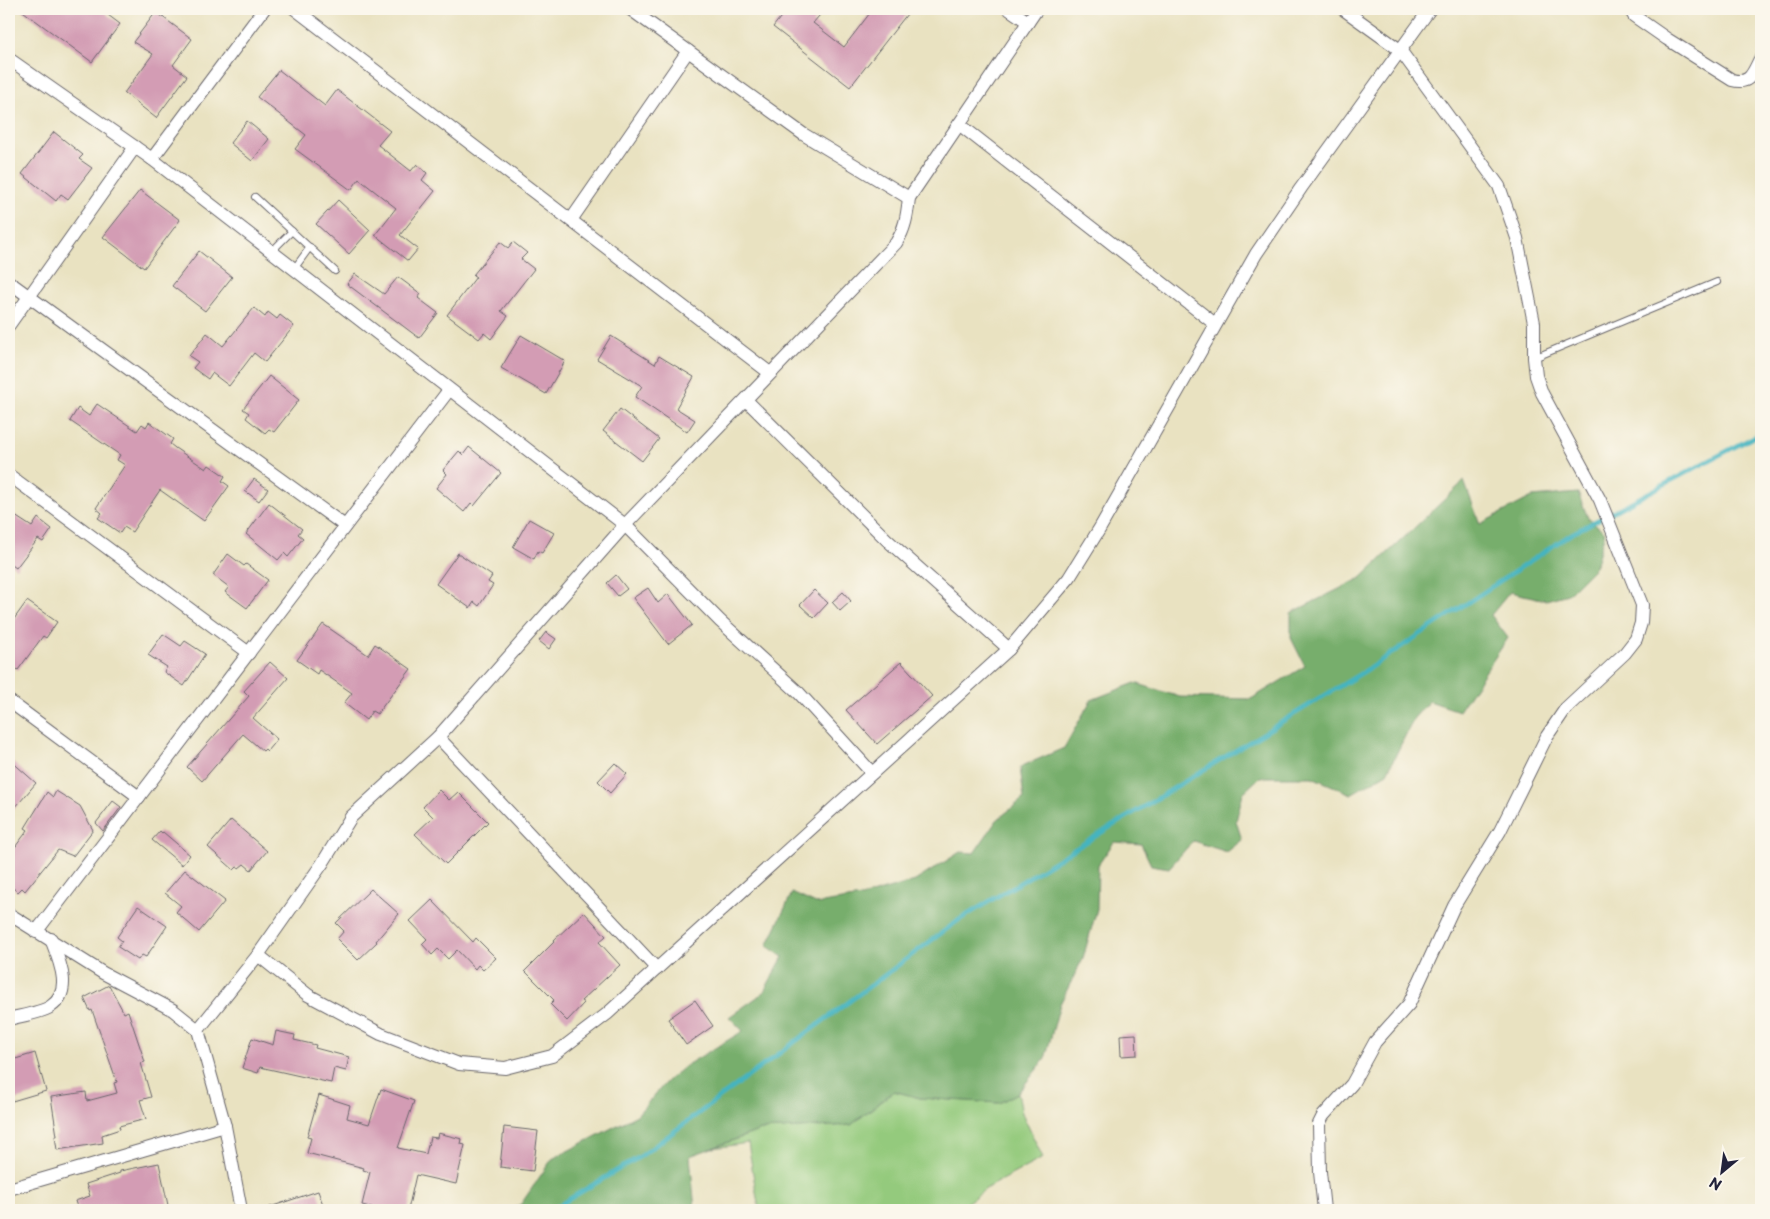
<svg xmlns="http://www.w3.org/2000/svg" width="1770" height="1219" font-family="'Playpen Sans',sans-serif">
	<rect width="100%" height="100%" fill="#fbf7ec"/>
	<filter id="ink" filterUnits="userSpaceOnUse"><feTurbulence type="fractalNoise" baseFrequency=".02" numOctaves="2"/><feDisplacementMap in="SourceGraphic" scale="10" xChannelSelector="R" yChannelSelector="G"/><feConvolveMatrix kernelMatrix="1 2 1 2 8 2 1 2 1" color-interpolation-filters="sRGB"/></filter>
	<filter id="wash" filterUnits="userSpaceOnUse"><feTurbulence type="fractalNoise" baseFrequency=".0096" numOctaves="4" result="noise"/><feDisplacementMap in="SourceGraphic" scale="20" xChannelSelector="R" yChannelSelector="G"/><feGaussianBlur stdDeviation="1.12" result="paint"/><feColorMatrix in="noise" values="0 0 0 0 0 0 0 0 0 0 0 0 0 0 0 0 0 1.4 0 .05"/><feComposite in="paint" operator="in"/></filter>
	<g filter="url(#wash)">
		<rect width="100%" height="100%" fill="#e9e2c1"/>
		<!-- green -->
		<polygon fill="#94ca7d" stroke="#5b765c" points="894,1091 920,1098 999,1103 1018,1093 1022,1113 1043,1158 990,1186 965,1204 923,1210 759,1210 748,1143 713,1148 761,1130 851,1125"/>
		<!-- forest -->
		<polygon fill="#77ae6c" stroke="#4c6854" points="1464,481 1480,524 1532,497 1578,493 1588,518 1605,532 1595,567 1568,594 1546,600 1510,592 1491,615 1508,638 1459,711 1429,701 1414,718 1387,773 1351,794 1312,777 1260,777 1243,793 1236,821 1242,840 1227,852 1193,841 1169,868 1151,865 1141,844 1114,842 1098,865 1097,909 1083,958 1060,1004 1045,1059 1018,1093 999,1103 920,1098 894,1091 851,1125 761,1130 690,1156 695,1210 510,1210 521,1204 552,1159 637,1115 667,1081 685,1066 743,1031 729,1017 763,993 783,957 767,946 792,893 816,904 861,897 915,881 960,852 974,853 997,820 1024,798 1020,767 1064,748 1091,700 1135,683 1180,697 1251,699 1305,666 1291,638 1291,613 1361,578"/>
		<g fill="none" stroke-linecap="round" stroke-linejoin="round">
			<!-- stream -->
			<g stroke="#45b4c0" stroke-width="4.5">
				<polyline points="551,1210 641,1156 959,920 1368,669 1571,534 1761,433"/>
				<polyline points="1760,1210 1761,1205"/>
			</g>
		</g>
		<g id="blocks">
			<!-- building -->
			<g fill="#d39cb4">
				<polygon points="20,9 100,9 120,24 92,62"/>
				<polygon points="787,9 825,9 813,23 844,47 873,9 911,9 850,87 773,27"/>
				<polygon points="156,12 192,39 173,65 187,76 156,118 124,93 153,54 133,42"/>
				<polygon points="279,70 325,106 337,90 390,131 378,145 411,171 417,164 427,173 422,180 435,191 400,235 418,249 408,261 375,235 396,208 359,179 351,190 295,149 306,135 257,97"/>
				<polygon points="247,121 269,139 252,161 230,143"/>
				<polygon points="54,132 83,155 79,159 92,168 68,199 61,194 56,201 22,174"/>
				<polygon points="140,190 180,220 144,268 103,237"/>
				<polygon points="338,200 370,230 349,254 316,224"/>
				<polygon points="500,242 508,248 513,242 527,253 521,259 534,269 501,311 508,316 491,339 484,333 479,339 447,315 476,277 473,275"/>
				<polygon points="199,251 232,277 205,311 172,286"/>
				<polygon points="355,274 384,294 398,277 421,294 418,298 438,313 419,338 347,284"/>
				<polygon points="254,308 265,317 268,312 277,319 280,315 294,326 265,362 254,353 229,386 212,373 208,379 193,368 198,362 189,356 207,333 223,346"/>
				<polygon points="521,335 565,361 546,394 501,368"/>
				<polygon points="611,336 655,364 659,356 694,377 676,408 695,420 687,432 635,397 642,386 597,359"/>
				<polygon points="269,376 299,400 274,432 269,429 265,433 246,418 249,413 243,409"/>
				<polygon points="97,404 137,431 142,424 146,427 149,422 173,439 170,444 175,448 206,469 209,465 225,476 222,481 229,486 204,521 160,490 132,532 124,527 120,533 98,518 102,513 96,508 125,465 117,460 120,455 70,421 78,408 89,416"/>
				<polygon points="620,409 659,439 642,461 603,431"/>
				<polygon points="469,447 501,473 474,506 471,503 464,512 436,488 447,474 443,470 459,451 463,455"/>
				<polygon points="254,479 268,489 259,501 245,491"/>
				<polygon points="269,503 302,529 298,534 303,538 288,557 284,553 278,560 246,534"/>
				<polygon points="9,512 32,527 38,518 52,529 43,542 38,539 16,568 9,563"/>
				<polygon points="529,519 554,533 542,553 538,551 534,559 513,547"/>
				<polygon points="458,553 492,576 488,582 493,585 479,606 474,602 470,608 436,584"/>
				<polygon points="228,554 244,566 246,564 268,580 247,608 225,592 229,587 213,575"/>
				<polygon points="616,575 627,589 618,596 607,583"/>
				<polygon points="648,588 658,603 668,594 692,625 668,644 633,598"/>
				<polygon points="814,590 828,603 814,618 800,605"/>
				<polygon points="843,592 851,601 840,611 832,602"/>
				<polygon points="27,601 57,622 46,638 43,636 18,670 9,663 9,626"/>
				<polygon points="323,624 368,655 375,644 411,669 377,714 372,711 366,720 344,703 352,693 319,670 317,674 297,660"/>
				<polygon points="546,632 556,639 549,649 539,641"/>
				<polygon points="163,634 181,646 185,641 205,654 184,686 164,672 167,667 148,655"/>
				<polygon points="270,662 288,678 253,718 277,739 267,751 265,749 263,751 243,734 202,781 187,767 249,696 244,691"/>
				<polygon points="901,662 932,696 877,744 846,710"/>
				<polygon points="9,759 36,783 9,815"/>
				<polygon points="615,763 627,774 610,793 598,781"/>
				<polygon points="439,790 449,800 458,792 488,822 446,864 415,834 433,817 423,807"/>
				<polygon points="56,791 80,806 93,830 73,856 58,850 25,891 22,888 18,892 9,885 9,855 28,830 25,828 47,792 53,797"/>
				<polygon points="113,801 121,807 103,831 96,823"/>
				<polygon points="231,820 267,851 251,870 244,864 239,868 237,867 234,870 208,847"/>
				<polygon points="160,831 162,833 163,832 190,855 182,865 152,840"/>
				<polygon points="185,870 225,901 199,932 176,912 181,906 165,893"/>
				<polygon points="371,889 399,914 376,941 377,942 358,960 337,939 344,931 336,923"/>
				<polygon points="432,900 473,942 476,938 496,958 483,970 478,965 475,969 457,950 448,959 438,949 432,955 422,944 427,939 410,921"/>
				<polygon points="138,906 167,926 146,957 142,955 138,960 118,947 122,941 117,937"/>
				<polygon points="584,912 606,936 599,942 620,965 581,1001 584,1003 567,1021 550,1004 554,1000 525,971 555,941 554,940"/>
				<polygon points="109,985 124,1013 128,1011 145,1062 141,1063 151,1097 140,1100 146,1119 119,1126 120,1129 102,1135 103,1143 57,1150 55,1136 57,1136 51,1097 86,1092 87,1101 117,1093 114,1083 117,1082 92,1010 90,1011 84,998"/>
				<polygon points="695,1000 713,1026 686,1045 668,1019"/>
				<polygon points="276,1031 295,1035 294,1040 316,1045 315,1048 349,1057 346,1071 334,1068 331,1083 260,1067 258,1073 242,1068 252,1038 273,1045"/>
				<polygon points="1136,1034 1137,1055 1121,1056 1120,1035"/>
				<polygon points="35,1053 46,1091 9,1102 9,1061"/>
				<polygon points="381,1089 414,1101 398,1148 426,1154 430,1137 437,1138 438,1133 462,1139 461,1144 465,1145 456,1184 416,1175 408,1210 398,1208 397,1210 384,1210 362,1205 370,1172 363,1170 364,1168 307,1153 311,1138 307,1137 319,1095 350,1105 347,1118 369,1124"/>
				<polygon points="504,1127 538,1131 533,1171 500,1167"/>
				<polygon points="159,1163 169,1210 78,1210 75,1201 90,1196 86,1184 120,1173 120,1171"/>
				<polygon points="318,1191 325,1210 267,1210 267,1208"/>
			</g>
		</g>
	</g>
	<g filter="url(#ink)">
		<use href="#blocks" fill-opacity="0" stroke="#68656a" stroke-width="1"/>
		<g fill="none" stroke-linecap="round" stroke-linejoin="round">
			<!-- service casing -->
			<g stroke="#68656a" stroke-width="8">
				<g id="service">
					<polyline points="255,197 335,271"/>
					<polyline points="271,252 292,231"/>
					<polyline points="294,269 310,247"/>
					<polyline points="1534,358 1717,282"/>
				</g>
			</g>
			<!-- minor casing -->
			<g stroke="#68656a" stroke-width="14">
				<g id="minor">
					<polyline points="295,9 770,373"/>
					<polyline points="630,9 803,134 909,198"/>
					<polyline points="1009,9 1028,22"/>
					<path d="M1631 9V11L1634 16 1667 39 1732 80C1751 85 1753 72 1761 57"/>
					<polyline points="9,59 152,159 625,525 720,621 799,693 872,773"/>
					<polyline points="959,124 1215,324"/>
					<polyline points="152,159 264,9"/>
					<polyline points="571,220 688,51"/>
					<polyline points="9,282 345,526"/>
					<polyline points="9,325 135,147"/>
					<polyline points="746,400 887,540 1009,649"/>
					<polyline points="9,475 249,653"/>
					<polyline points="9,701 139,797"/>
					<polyline points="438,737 657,969"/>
					<polyline points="9,914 103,973 173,1010 198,1030 225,1126 241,1210"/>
					<polyline points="36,932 449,390"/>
					<polyline points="258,955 308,995 381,1034 459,1064 505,1068 552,1056 607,1014 1009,649 1069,578 1100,528 1256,254 1301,188 1430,9"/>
					<path d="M9 1019C20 1016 40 1013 50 1007 74 992 59 960 51 939"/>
					<path d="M198 1030 258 955 322 864 351 817 438 737 625 525 896 243C905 229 907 216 909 198L1037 9"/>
					<polyline points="9,1189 225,1126"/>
					<polyline points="1324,1210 1320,1172 1319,1124 1323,1116 1352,1084 1375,1042 1409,1004 1454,906 1500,831 1547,736 1566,708 1625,653 1636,639 1641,623 1642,605 1600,500 1542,393 1536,376 1534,358 1534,323 1517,238 1499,186 1400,50 1343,9"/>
				</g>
			</g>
			<!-- service -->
			<use href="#service" stroke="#fff" stroke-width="6"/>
			<!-- minor -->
			<use href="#minor" stroke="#fff" stroke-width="12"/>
		</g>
	</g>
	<!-- margin -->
	<rect width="1770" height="1219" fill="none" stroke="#fbf7ec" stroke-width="30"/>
	<!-- north arrow -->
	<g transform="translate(1722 1172) rotate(209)" stroke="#fbf7ec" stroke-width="4" paint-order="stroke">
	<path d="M0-4L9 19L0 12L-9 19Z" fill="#22223b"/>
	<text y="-8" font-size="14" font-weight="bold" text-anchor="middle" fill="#22223b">N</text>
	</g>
</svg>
